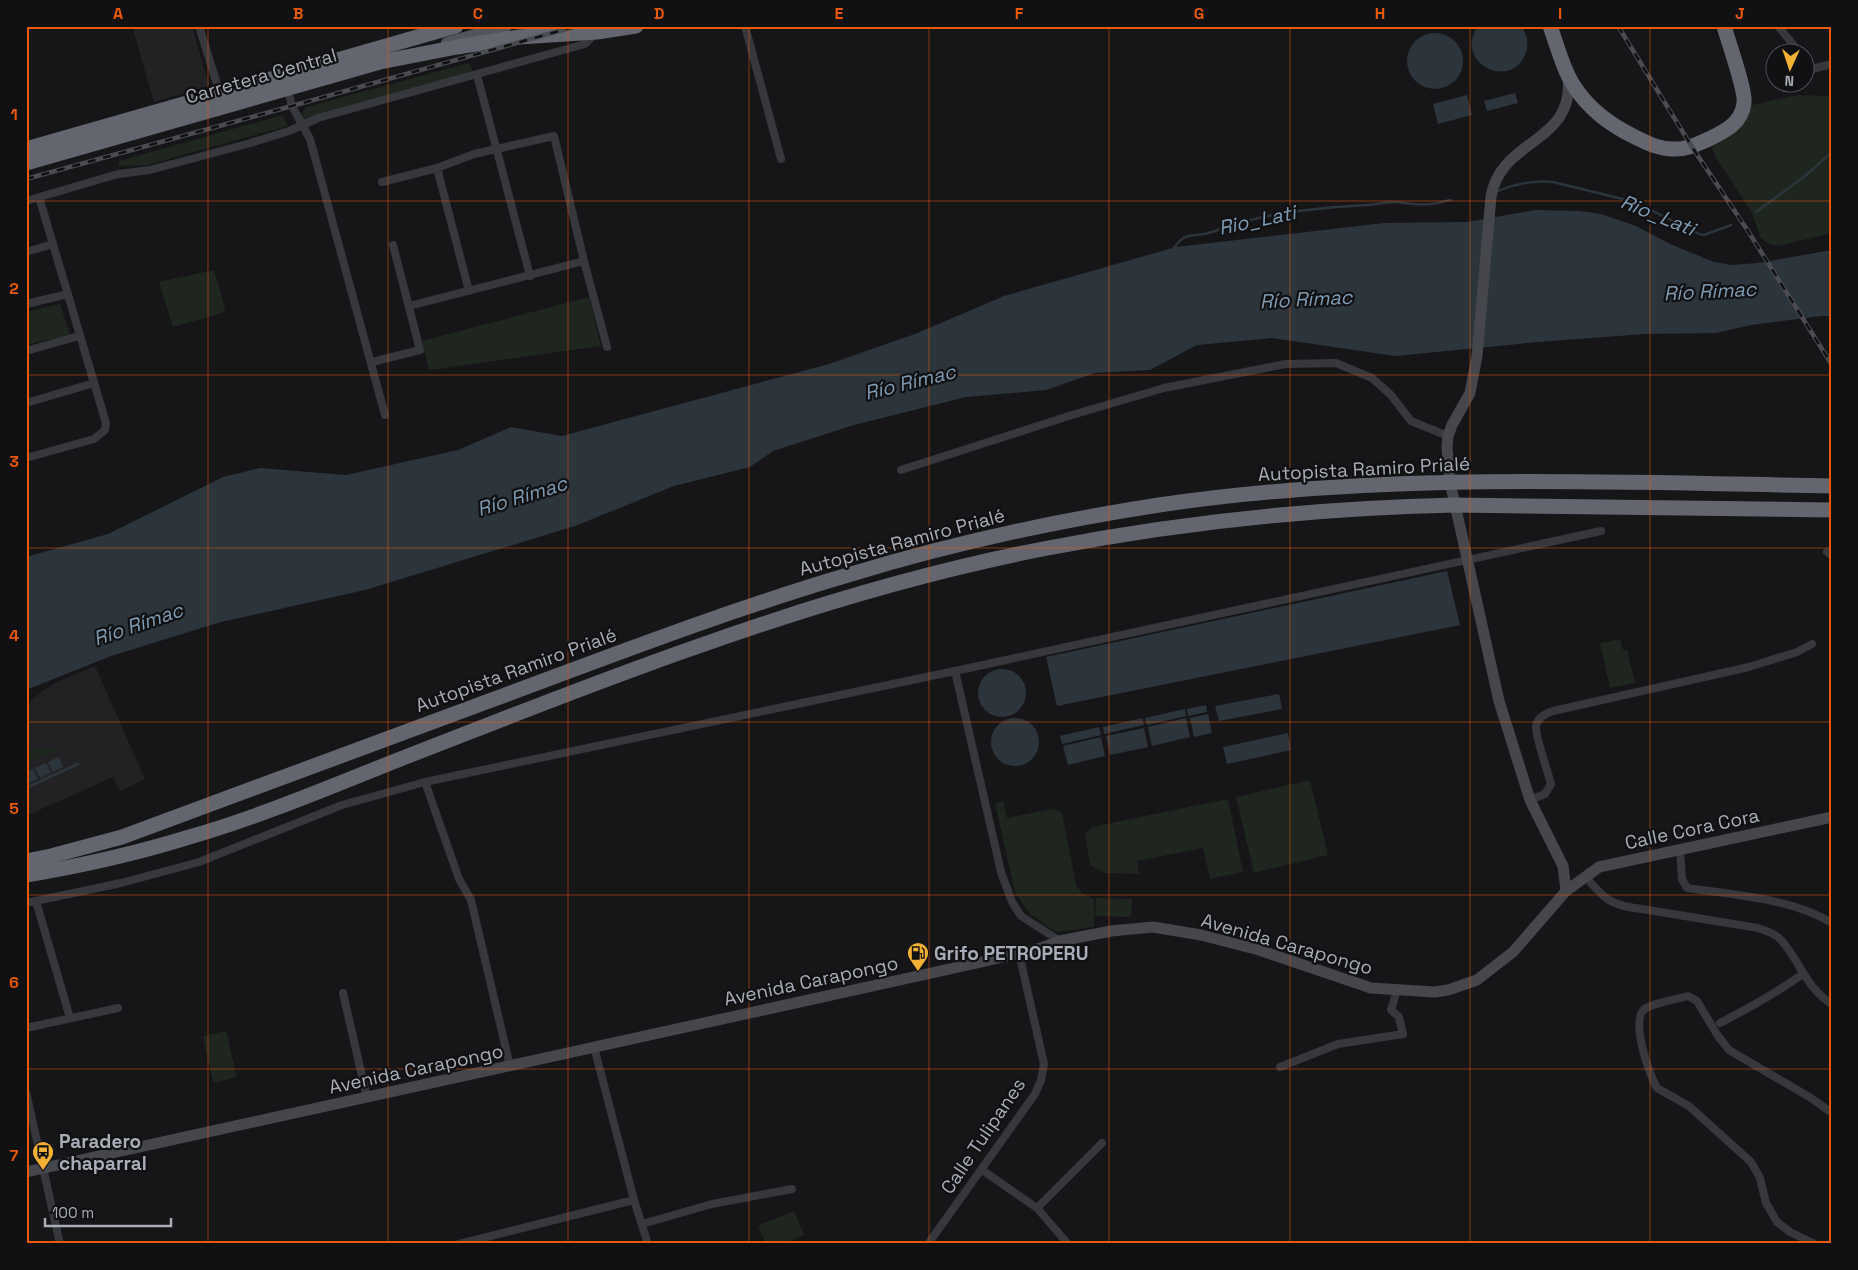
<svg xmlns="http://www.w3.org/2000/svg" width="1858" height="1270" font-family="'Space Grotesk',sans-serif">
	<rect width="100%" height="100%" fill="#161618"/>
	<!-- built -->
	<g fill="#222225">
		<polygon points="132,26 192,26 209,86 154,102"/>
		<polygon points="95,666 145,779 120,791 113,777 26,816 26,705 44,690 57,682"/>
	</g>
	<!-- green -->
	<g fill="#1e261f">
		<polygon points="469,63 473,72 303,121 300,117 306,107"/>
		<polygon points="1797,95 1832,96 1832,233 1778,246 1768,244 1760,236 1752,213 1714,154 1711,143 1748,106"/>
		<polygon points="283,115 288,126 147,165 119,166 119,161"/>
		<polygon points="214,270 224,304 225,309 222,313 173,327 159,282"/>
		<polygon points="589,297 601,346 429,370 422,341"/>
		<polygon points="60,304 70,335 26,345 26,312"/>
		<polygon points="1620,639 1623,650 1627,650 1635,683 1610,688 1600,643"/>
		<polygon points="26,749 67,749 26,762"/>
		<polygon points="1310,780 1328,855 1254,873 1236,797"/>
		<polygon points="1228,799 1243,872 1210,879 1203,848 1137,861 1139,874 1104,873 1090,865 1085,835 1092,827"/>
		<polygon points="1003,801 1007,818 1052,809 1062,813 1076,885 1082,893 1094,899 1094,927 1056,932 1029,913 1015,892 995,803"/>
		<polygon points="1096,898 1132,899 1131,917 1095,916"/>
		<polygon points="226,1031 237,1077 213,1083 203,1036"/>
		<polygon points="794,1211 804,1235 782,1244 766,1244 758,1226"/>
	</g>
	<!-- water -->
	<g fill="#2c353c">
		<path d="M1478 26H1521C1527 34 1529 43 1526 52 1514 92 1452 64 1478 26Z"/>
		<circle cx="1435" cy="61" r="28"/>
		<polygon points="1515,93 1518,103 1487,111 1484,101"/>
		<polygon points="1467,95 1472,115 1438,124 1433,104"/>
		<polygon points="1536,210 1580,211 1601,214 1636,226 1670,244 1714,262 1732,265 1758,263 1832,250 1832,316 1821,316 1751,325 1716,333 1645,334 1538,342 1395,356 1272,338 1197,345 1150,370 1095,373 1046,390 966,397 854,425 773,451 750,467 674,486 575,526 365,590 221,622 111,656 26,690 26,557 108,534 223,477 260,468 346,475 458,450 511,427 562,436 829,364 915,334 1004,296 1176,247 1384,223 1467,222"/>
		<polygon points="1447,571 1460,625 1057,706 1046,657"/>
		<circle cx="1002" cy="693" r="24"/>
		<polygon points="1279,694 1282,709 1219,721 1215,706"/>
		<polygon points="1206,705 1207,712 1188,716 1187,709"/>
		<polygon points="1185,709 1186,716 1147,725 1145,718"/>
		<polygon points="1208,714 1212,733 1194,737 1190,718"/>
		<circle cx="1015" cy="742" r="24"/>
		<polygon points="1142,718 1144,725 1104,734 1103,727"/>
		<polygon points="1186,718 1190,737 1152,746 1148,727"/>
		<polygon points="1099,727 1101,735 1062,744 1060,736"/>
		<polygon points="1144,728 1148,747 1110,755 1106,736"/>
		<polygon points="1288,733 1291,750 1227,764 1223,747"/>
		<polygon points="1101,737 1105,756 1068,765 1063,746"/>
		<polygon points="59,757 63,767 53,772 48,762"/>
		<polygon points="46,763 51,773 40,778 35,768"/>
		<polygon points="33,769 38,779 27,784 26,772"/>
	</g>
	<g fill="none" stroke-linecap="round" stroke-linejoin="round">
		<!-- stream -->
		<g stroke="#2c353c" stroke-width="2.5">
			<path d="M1498 191C1514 184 1535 180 1553 182L1635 202 1699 234 1704 235 1731 225"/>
			<polyline points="1756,212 1805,176 1832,152"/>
			<path d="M1173 249C1188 228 1192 239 1212 232 1262 213 1314 208 1367 205 1374 205 1382 203 1390 202 1404 202 1418 206 1432 204 1438 203 1445 201 1451 200"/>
			<polyline points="26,788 78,764"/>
		</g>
		<!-- street -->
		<g stroke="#37383d" stroke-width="8">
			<polyline points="199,26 220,94"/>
			<polyline points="745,26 781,159"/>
			<polyline points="1778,26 1799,52"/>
			<polyline points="1832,26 1832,27"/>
			<polyline points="1806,61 1812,69 1832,64"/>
			<polyline points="477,75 530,276"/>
			<polyline points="287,87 292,106 310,139 385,415"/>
			<polyline points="437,168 469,291"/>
			<polyline points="382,182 437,168 474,154 554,136 584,261 607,347"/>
			<polyline points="26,201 118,174 150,170 247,144 289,131 318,118 585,44 595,34"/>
			<polyline points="26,252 53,244"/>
			<polyline points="26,304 68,294"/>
			<polyline points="409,306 584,261"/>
			<polyline points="26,351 79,336"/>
			<polyline points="372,362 420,350 393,245"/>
			<polyline points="26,403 94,383"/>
			<polyline points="26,458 94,439 105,430 106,423 39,197"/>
			<polyline points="901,470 1072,415 1164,388 1285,364 1336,363 1372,378 1391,395 1411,421 1448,436"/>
			<polyline points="1827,552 1832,556"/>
			<polyline points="955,671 1001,872 1012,902 1021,916 1060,941"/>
			<polyline points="425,782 459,879 471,900 510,1066"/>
			<path d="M1530 800 1545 794 1551 784C1548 773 1535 735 1536 726 1538 717 1545 714 1553 711L1749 667 1797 652 1812 644"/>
			<path d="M1680 851 1682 879 1687 888C1734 895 1791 898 1832 923"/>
			<path d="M1585 876C1604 899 1611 906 1642 909L1758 928C1767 931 1776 934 1782 941 1800 962 1807 989 1832 1004"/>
			<polyline points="36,901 70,1018"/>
			<polyline points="26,903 121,883 199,862 342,805 425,782 955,671 1601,531"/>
			<polyline points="343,993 367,1098"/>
			<path d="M1720 1023C1749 1008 1776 993 1803 974"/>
			<polyline points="26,1028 118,1008"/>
			<polyline points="594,1047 634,1200 648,1244"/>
			<polyline points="1280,1067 1338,1044 1403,1034 1399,1017 1391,1010 1397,990"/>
			<polyline points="26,1092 60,1244"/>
			<polyline points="982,1170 1037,1208 1068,1244"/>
			<polyline points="1037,1208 1102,1143"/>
			<polyline points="642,1224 712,1204 792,1189"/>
			<polyline points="459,1244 634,1200"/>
			<polyline points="928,1244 1035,1094 1041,1080 1044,1064 1019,953"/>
			<path d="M1815 1244 1790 1232 1777 1222 1766 1203 1760 1178 1751 1162 1689 1106 1657 1088C1649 1074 1629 1018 1646 1008 1654 1003 1677 999 1688 996L1697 1001 1718 1036 1729 1050 1811 1098 1832 1113"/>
		</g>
		<!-- secondary -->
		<g stroke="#45474d" stroke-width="11">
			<path d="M1566 891 1563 866 1530 800 1499 701 1450 482 1447 447 1448 436 1452 425 1470 393 1477 356 1491 197C1500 138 1576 144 1568 76"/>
			<polyline points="26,1172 977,963 1041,948 1060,941 1111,931 1153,927 1201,935 1259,950 1371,988 1435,992 1448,990 1477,980 1513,952 1566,891 1599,867 1832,817"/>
		</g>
		<!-- primary -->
		<polyline stroke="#53555c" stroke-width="12" points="447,43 506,26"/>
		<!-- highway -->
		<g stroke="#63666e" stroke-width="15">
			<path d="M1550 26C1557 45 1562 66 1572 83 1588 109 1610 125 1637 138 1649 144 1660 149 1673 149 1686 150 1697 144 1709 139 1725 131 1742 123 1744 103 1746 91 1728 41 1724 26"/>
			<polyline points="26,149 456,26"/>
			<polyline points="26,163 380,62 457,47 519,37 597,32 636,26"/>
			<path d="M26 861 51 856 122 837C247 790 372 745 497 698 613 655 729 610 848 575 950 544 1054 521 1159 505 1381 472 1608 482 1832 486"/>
			<path d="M26 875C80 866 134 854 186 838 260 817 332 786 403 758 501 720 598 681 696 647 811 606 928 571 1048 548 1182 522 1318 508 1455 505L1832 510"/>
		</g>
		<!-- rail casing -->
		<g stroke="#4a4c52" stroke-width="4.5">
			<g id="rail">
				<polyline points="1618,26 1692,147 1748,231 1832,365"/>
				<polyline points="26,179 292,106 577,26"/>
			</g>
		</g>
		<!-- rail -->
		<use href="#rail" stroke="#111113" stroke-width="2.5" stroke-dasharray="8" stroke-linecap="butt"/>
	</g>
	<!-- grid -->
	<path fill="none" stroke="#e8590c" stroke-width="1" stroke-opacity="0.55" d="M208 26V1244M388 26V1244M568 26V1244M749 26V1244M929 26V1244M1109 26V1244M1290 26V1244M1470 26V1244M1650 26V1244M26 201H1832M26 375H1832M26 548H1832M26 722H1832M26 895H1832M26 1069H1832"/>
	<!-- icons -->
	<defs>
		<g id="fuel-pin" transform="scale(1.125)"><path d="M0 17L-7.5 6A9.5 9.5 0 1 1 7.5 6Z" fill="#f2b134" stroke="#111113"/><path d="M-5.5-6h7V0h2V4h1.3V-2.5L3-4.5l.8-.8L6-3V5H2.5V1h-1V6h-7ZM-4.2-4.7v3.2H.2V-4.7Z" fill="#111"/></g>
		<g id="bus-pin" transform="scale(1.125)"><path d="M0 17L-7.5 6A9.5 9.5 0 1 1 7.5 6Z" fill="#f2b134" stroke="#111113"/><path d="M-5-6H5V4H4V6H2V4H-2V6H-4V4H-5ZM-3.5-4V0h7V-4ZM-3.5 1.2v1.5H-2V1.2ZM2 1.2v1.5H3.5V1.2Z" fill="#111"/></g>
	</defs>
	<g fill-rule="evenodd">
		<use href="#fuel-pin" x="918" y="953"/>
		<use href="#bus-pin" x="43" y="1152"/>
	</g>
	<g text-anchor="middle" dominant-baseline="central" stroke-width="4.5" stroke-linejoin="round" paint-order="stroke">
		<!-- street labels -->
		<g font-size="19" fill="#a8adb8" stroke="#111113">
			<text transform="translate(261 76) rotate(-16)">Carretera Central</text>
			<text transform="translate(1364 469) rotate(-3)">Autopista Ramiro Prialé</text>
			<text transform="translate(902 542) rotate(-15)">Autopista Ramiro Prialé</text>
			<text transform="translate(516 670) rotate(-20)">Autopista Ramiro Prialé</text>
			<text transform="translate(1692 829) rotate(-12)">Calle Cora Cora</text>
			<text transform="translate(1287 944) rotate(16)">Avenida Carapongo</text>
			<text transform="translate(811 981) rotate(-12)">Avenida Carapongo</text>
			<text transform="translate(416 1069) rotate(-12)">Avenida Carapongo</text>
			<text transform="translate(983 1136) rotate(-56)">Calle Tulipanes</text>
		</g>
		<!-- poi labels -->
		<g font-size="19" font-weight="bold" fill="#a8adb8" stroke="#111113" text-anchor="start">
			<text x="934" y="953">Grifo PETROPERU</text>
			<text x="59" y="1141">Paradero<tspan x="59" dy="22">chaparral</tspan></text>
		</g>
		<!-- water labels -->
		<g font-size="20" font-style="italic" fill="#7f9bb3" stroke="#111113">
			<text transform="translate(1658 215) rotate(22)">Rio_Lati</text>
			<text transform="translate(1257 220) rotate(-12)">Rio_Lati</text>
			<text transform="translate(1710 291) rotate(-3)">Río Rímac</text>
			<text transform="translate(1306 299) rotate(-3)">Río Rímac</text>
			<text transform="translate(910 382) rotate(-14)">Río Rímac</text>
			<text transform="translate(522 496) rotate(-17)">Río Rímac</text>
			<text transform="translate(138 624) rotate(-19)">Río Rímac</text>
		</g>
	</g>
	<!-- border -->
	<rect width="1858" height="1270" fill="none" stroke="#111113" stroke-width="55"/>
	<!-- north arrow -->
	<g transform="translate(1790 68) rotate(183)"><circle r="24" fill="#111113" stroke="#4d4f55"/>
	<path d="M0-4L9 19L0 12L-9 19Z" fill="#f2b134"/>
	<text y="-8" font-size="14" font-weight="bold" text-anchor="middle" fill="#a8adb8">N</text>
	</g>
	<!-- scale -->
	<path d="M45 1218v8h126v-8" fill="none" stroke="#a8adb8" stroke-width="2.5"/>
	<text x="52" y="1218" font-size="15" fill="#a8adb8" stroke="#111113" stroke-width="4" paint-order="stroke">100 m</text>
	<rect x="28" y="28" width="1802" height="1214" fill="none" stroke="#e8590c" stroke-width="2"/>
	<g font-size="16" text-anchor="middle" font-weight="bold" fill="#e8590c">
		<text x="118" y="19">A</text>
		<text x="298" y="19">B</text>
		<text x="478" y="19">C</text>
		<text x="659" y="19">D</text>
		<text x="839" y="19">E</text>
		<text x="1019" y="19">F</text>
		<text x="1199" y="19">G</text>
		<text x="1380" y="19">H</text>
		<text x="1560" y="19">I</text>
		<text x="1740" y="19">J</text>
		<text x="14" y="120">1</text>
		<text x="14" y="294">2</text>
		<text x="14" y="467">3</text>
		<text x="14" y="641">4</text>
		<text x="14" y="814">5</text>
		<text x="14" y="988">6</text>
		<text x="14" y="1161">7</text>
	</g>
</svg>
